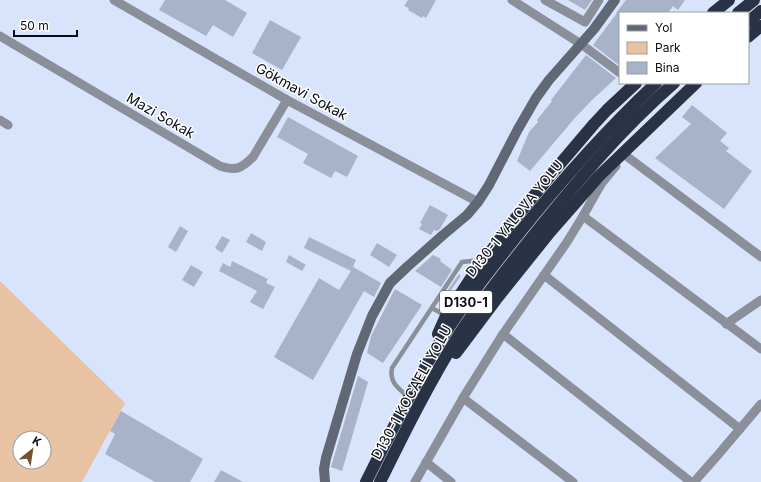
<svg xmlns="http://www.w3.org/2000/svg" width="761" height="482" font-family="Inter,sans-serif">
	<rect width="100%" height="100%" fill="#d8e4fc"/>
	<!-- green -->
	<path fill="#e7c3a3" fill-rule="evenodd" d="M0 281 125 403 82 482H0ZM20 438H44V462H20Z"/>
	<!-- building -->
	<g fill="#a8b3ca">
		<polygon points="165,0 225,0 247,13 233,37 213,25 206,36 159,10"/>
		<polygon points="408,0 436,0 426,18 423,16 422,18 408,10 409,8 404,6"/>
		<polygon points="568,0 592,0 585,10"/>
		<polygon points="626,0 685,0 678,10 673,6 668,13 620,13 620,66 593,45 617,13 616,13"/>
		<polygon points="270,20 301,37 282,70 252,53"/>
		<polygon points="586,55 616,78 592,100 574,119 530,171 517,161 529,132 538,122 537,120 552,101 551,100"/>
		<polygon points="692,105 727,133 720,141 729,148 726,151 752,171 724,209 655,158 691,124 682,117"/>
		<polygon points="288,117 358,156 347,177 335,171 331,178 303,163 308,154 277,137"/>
		<polygon points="430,205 448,215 440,229 437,231 434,230 431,235 419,229 422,224 420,223"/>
		<polygon points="180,226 188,231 176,252 168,247"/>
		<polygon points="251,233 266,242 262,251 246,242"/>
		<polygon points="222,236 230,240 222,253 215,248"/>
		<polygon points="309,237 356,260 351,271 353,267 381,283 374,297 364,291 313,380 274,357 319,278 339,290 351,271 304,248"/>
		<polygon points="377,243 397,255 389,267 370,255"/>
		<polygon points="289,255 306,265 302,271 286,262"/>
		<polygon points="433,255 441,259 440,261 452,270 441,287 415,271"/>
		<polygon points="232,261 268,279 266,283 275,287 263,309 250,302 257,291 219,271 223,263 230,267"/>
		<polygon points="191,265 203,272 194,287 182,280"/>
		<polygon points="459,274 461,276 449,293 447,291"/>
		<polygon points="395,289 422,305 383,363 367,353 371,336"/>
		<polygon points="358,376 368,382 342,471 331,467"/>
		<polygon points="121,411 203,459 190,482 155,482 105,454 115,434 110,431"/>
		<polygon points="221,470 243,482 214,482"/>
	</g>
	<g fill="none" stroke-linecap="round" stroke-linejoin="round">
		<!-- lane -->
		<g stroke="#8a8f99" stroke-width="4.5">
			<polyline points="432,308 446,316"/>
			<path d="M408 397C399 388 389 383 392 368L462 262 481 260"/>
		</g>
		<!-- street -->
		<g stroke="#8a8f99" stroke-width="9">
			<polyline points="114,0 287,100 478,202"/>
			<polyline points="512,0 581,44 620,73"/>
			<polyline points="545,0 585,22 599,0"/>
			<path d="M0 36 220 166C236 171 241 169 253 157L287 100"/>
			<polyline points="0,120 8,125"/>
			<polyline points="625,155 761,257"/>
			<polyline points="583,216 761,349"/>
			<polyline points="544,275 740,429"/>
			<polyline points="726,324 761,300"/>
			<polyline points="503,334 691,482"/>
			<polyline points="463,398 573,482"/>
			<polyline points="426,462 451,482"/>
			<polyline points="415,482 463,398 503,334 567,242 583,216 596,193 602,183 616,166"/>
			<polyline points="694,482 717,456 761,404"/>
		</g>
		<!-- secondary -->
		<polyline stroke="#606775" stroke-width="10" points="325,482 324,469 326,458 357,354 372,316 390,283 407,267 443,235 467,215 478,202 489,185 518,129 536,98 549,80 594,29 615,0"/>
		<!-- highway -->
		<g stroke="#2a3346" stroke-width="12">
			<polyline points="713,13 729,0"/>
			<polyline points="738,13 754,0"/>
			<polyline points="748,22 761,11"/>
			<polyline points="748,37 761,26"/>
			<polyline points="438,334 446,316 473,275 518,215 560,164 594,124 607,110 636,83"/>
			<polyline points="456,353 498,297 550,232 599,176 696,83"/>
			<path d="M366 482C390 434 413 386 441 340 463 304 489 271 516 237 559 183 605 131 656 83"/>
			<path d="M380 482C405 431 430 381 460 333 481 301 505 271 529 241 574 185 620 130 674 83"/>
		</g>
	</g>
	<g text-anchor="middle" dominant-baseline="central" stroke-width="3" stroke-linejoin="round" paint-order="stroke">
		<!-- shield labels -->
		<rect fill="#fff" stroke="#54565b" stroke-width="1" x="440" y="291" width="52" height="22" rx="3"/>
		<g font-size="13" font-weight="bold" fill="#0a0d15">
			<text x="466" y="302">D130-1</text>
		</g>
		<!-- street labels -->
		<g font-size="14" fill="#0a0d15" stroke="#fff">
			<text transform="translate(302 91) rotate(29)">Gökmavi Sokak</text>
			<text transform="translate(161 115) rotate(30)">Mazi Sokak</text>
			<text transform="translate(514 218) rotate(-51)">D130-1 YALOVA YOLU</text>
			<text transform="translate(411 392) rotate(-61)">D130-1 KOCAELİ YOLU</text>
		</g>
	</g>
	<!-- legend -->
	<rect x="619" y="12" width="130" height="72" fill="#ffffff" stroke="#9d9ea1"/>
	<rect x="627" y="25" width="20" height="6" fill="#606775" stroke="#9d9ea1"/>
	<text x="655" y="32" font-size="12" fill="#0a0d15">Yol</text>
	<rect x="627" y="42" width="20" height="12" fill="#e7c3a3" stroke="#9d9ea1"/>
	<text x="655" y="52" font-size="12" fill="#0a0d15">Park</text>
	<rect x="627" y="62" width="20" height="12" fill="#a8b3ca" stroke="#9d9ea1"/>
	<text x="655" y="72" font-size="12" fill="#0a0d15">Bina</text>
	<!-- north arrow -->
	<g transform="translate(32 450) rotate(30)"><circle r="19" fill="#ffffff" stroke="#9d9ea1"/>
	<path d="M0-3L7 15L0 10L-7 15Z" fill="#77512d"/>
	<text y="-6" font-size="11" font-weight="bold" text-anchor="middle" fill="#0a0d15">K</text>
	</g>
	<!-- scale -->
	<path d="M14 30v6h63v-6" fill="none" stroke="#0a0d15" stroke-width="2"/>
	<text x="20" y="30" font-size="12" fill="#0a0d15" stroke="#ffffff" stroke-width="3" paint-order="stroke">50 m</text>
</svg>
